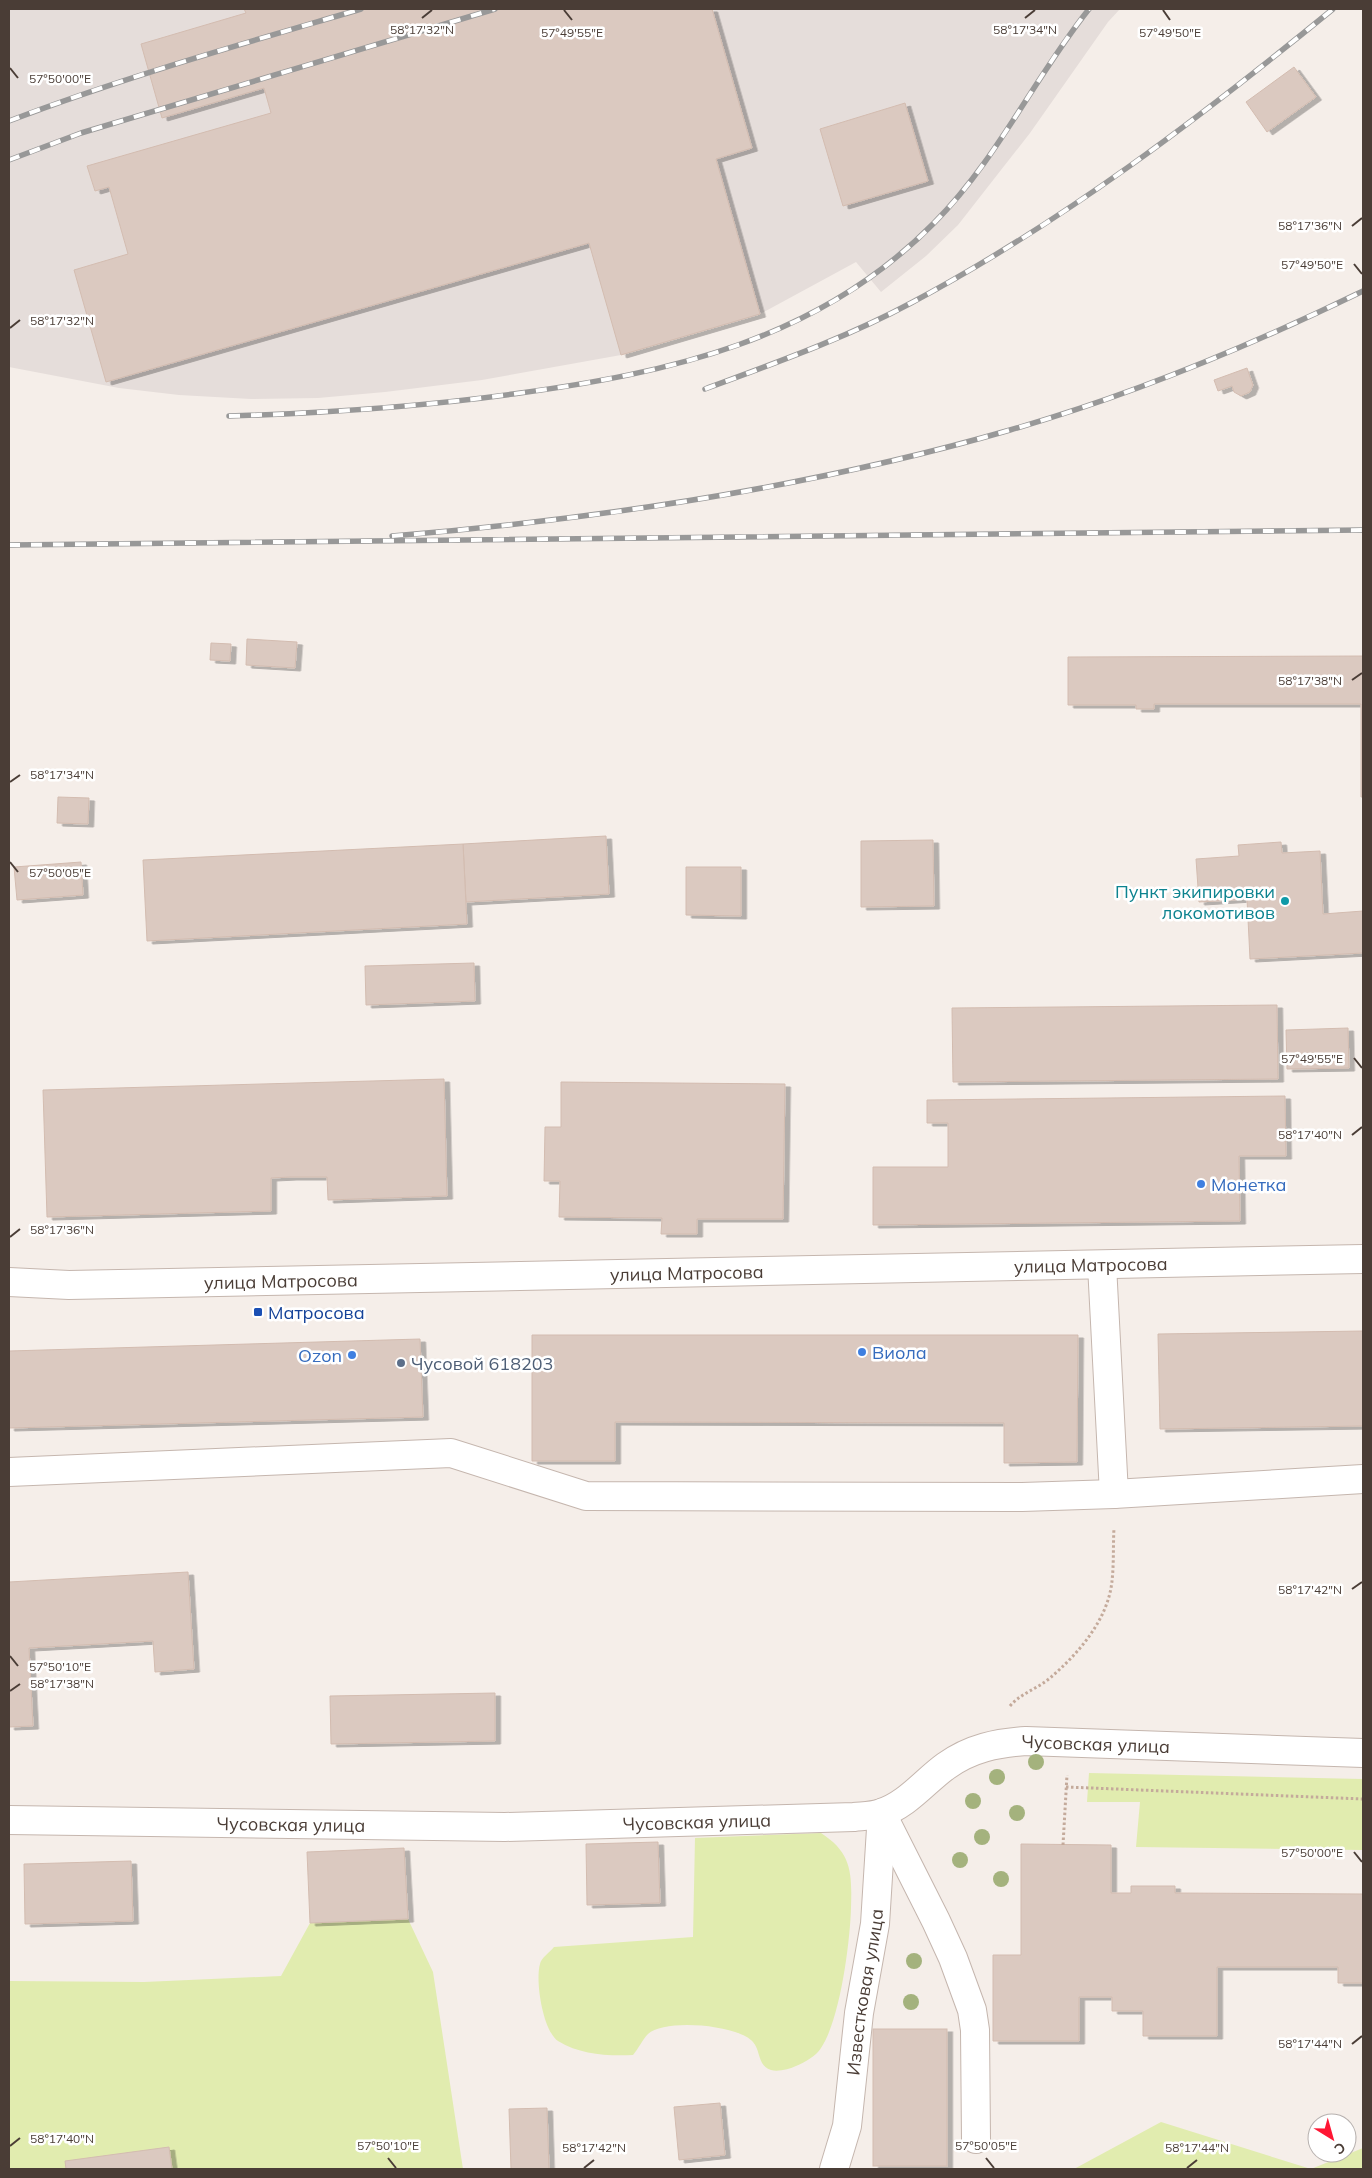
<svg xmlns="http://www.w3.org/2000/svg" width="1372" height="2178" font-family="Mulish,sans-serif">
	<defs>
		<filter id="shadow"><feDropShadow dx="5.5" dy="3" stdDeviation="0" flood-color="#0004"/></filter>
	</defs>
	<rect width="100%" height="100%" fill="#f5eee9"/>
	<!-- industrial -->
	<polygon fill="#e5ddda" points="9,9 1120,9 1108,22 1030,133 958,225 926,256 881,292 856,262 760,314 621,355 482,380 385,392 318,398 251,399 179,395 119,388 9,367"/>
	<!-- green -->
	<g fill="#e1ecaf">
		<polygon points="1089,1773 1363,1779 1363,1850 1136,1847 1140,1802 1087,1802"/>
		<path d="M821 1833C852 1853 852 1873 851 1908 850 1943 840 2020 821 2048 816 2056 805 2062 796 2066 790 2069 778 2072 771 2070 757 2065 761 2051 753 2042 739 2025 665 2018 648 2034 643 2039 638 2049 633 2055 607 2056 581 2055 558 2041 543 2031 535 1981 540 1964 541 1958 550 1952 554 1947L693 1937 695 1838Z"/>
		<polygon points="408,1919 433,1972 463,2169 9,2169 9,1981 144,1982 281,1976 310,1923"/>
		<polygon points="1161,2122 1311,2169 1363,2148 1363,2169 1074,2169"/>
	</g>
	<!-- building -->
	<g fill="#dbc9c0" stroke="#d3bcb0" filter="url(#shadow)">
		<polygon points="244,9 712,9 752,148 716,159 760,314 621,355 589,243 106,382 74,270 128,254 109,187 95,191 87,166 271,113 264,88 162,118 141,44 246,13"/>
		<polygon points="1294,67 1316,97 1267,132 1246,102"/>
		<polygon points="905,103 928,181 843,206 820,129"/>
		<polygon points="1247,368 1253,385 1250,392 1241,396 1234,392 1232,386 1218,391 1214,380"/>
		<polygon points="247,639 297,642 295,668 246,665"/>
		<polygon points="211,643 231,644 230,661 210,660"/>
		<polygon points="1363,656 1363,797 1361,797 1361,704 1154,704 1154,709 1136,709 1136,705 1068,705 1068,657"/>
		<polygon points="58,797 89,798 88,824 57,823"/>
		<polygon points="606,836 609,894 466,902 463,844"/>
		<polygon points="933,840 934,906 861,907 861,841"/>
		<polygon points="1281,842 1282,853 1320,851 1323,914 1363,911 1363,953 1250,959 1247,899 1199,902 1196,859 1239,856 1238,845"/>
		<polygon points="463,844 467,924 147,941 143,860"/>
		<polygon points="81,862 83,895 17,900 14,867"/>
		<polygon points="686,867 741,867 741,916 686,915"/>
		<polygon points="474,963 475,1001 366,1005 365,966"/>
		<polygon points="1277,1005 1278,1079 953,1082 952,1008"/>
		<polygon points="1348,1028 1349,1068 1287,1069 1286,1030"/>
		<polygon points="444,1079 447,1196 328,1200 327,1177 291,1177 271,1178 271,1211 47,1217 43,1090"/>
		<polygon points="561,1082 785,1084 783,1219 697,1219 697,1234 661,1234 662,1218 559,1217 560,1181 544,1181 545,1127 561,1127"/>
		<polygon points="1285,1096 1286,1156 1239,1156 1240,1221 873,1225 873,1167 948,1167 948,1123 927,1123 927,1100"/>
		<polygon points="1363,1331 1363,1426 1160,1429 1158,1334"/>
		<polygon points="532,1335 1078,1335 1077,1462 1004,1463 1004,1423 615,1422 615,1461 532,1461"/>
		<polygon points="420,1339 423,1417 9,1428 9,1351"/>
		<polygon points="188,1572 194,1669 155,1672 153,1641 29,1648 33,1726 9,1727 9,1582"/>
		<polygon points="495,1693 495,1741 331,1744 330,1696"/>
		<polygon points="658,1842 660,1903 587,1905 586,1844"/>
		<polygon points="1021,1844 1111,1845 1111,1893 1131,1893 1131,1886 1175,1886 1175,1893 1363,1894 1363,1983 1338,1983 1338,1967 1217,1967 1217,2036 1143,2036 1143,2011 1112,2011 1112,1997 1079,1997 1079,2041 993,2041 993,1955 1021,1955"/>
		<polygon points="404,1848 408,1919 310,1923 307,1852"/>
		<polygon points="131,1861 133,1921 25,1924 24,1864"/>
		<rect x="873" y="2029" width="74" height="137"/>
		<polygon points="720,2103 725,2155 679,2160 674,2107"/>
		<polygon points="547,2108 549,2169 511,2169 509,2109"/>
		<polygon points="169,2147 172,2169 66,2169 65,2161"/>
	</g>
	<g fill="none" stroke-linecap="round" stroke-linejoin="round">
		<!-- minor casing -->
		<g stroke="#c5b6ae" stroke-width="30">
			<g id="minor">
				<polyline points="1102,1265 1114,1494"/>
				<path id="s1" d="M9 1282 69 1285 1363 1259"/>
				<polyline points="9,1472 451,1453 586,1496 1022,1497 1114,1494 1363,1479"/>
				<polyline points="882,1814 936,1921 953,1958 972,2010 975,2030 976,2139"/>
				<path id="s2" d="M9 1820 505 1827 854 1817C863 1816 873 1816 881 1813 907 1805 925 1781 946 1766 971 1748 997 1743 1026 1741L1363 1753"/>
				<path id="s3" d="M834 2169 847 2126 859 2013 875 1924 882 1813"/>
			</g>
		</g>
		<!-- path -->
		<g stroke="#c4aa9b" stroke-width="3" stroke-dasharray="2.5 2.5" stroke-linecap="butt">
			<path d="M1010 1706C1021 1693 1037 1689 1050 1678 1078 1654 1108 1620 1112 1581 1114 1563 1113 1545 1114 1528"/>
			<polyline points="1066,1787 1363,1799"/>
			<polyline points="1063,1845 1067,1775"/>
		</g>
		<!-- minor -->
		<use href="#minor" stroke="#fff" stroke-width="28"/>
		<!-- rail casing -->
		<g stroke="#989898" stroke-width="5.5">
			<g id="rail">
				<path d="M9 121C124 77 242 44 361 9"/>
				<polyline points="9,160 81,133 495,9"/>
				<path d="M705 389C775 363 846 338 911 303 1063 222 1201 117 1333 9"/>
				<path d="M229 416C324 413 418 407 513 394 670 373 819 340 934 223 997 160 1034 78 1089 9"/>
				<path d="M392 536C600 519 809 488 1010 430 1129 396 1252 345 1363 291"/>
				<polyline points="9,545 1363,530"/>
			</g>
		</g>
		<!-- rail -->
		<use href="#rail" stroke="#fff" stroke-width="4" stroke-dasharray="11" stroke-linecap="butt"/>
	</g>
	<!-- trees -->
	<g fill="#a4b27d">
		<circle cx="1036" cy="1762" r="8"/>
		<circle cx="997" cy="1777" r="8"/>
		<circle cx="973" cy="1801" r="8"/>
		<circle cx="1017" cy="1813" r="8"/>
		<circle cx="982" cy="1837" r="8"/>
		<circle cx="960" cy="1860" r="8"/>
		<circle cx="1001" cy="1879" r="8"/>
		<circle cx="914" cy="1961" r="8"/>
		<circle cx="911" cy="2002" r="8"/>
	</g>
	<!-- ticks -->
	<path fill="none" stroke="#4a3d36" stroke-width="2" d="M564 10 572 20M1163 10 1170 20M422 18 432 10M1025 18 1035 10M10 68 18 78M1352 226 1362 218M1354 264 1362 274M10 328 20 320M1352 680 1362 673M10 782 20 775M10 862 18 872M1354 1058 1362 1068M1352 1135 1362 1127M10 1237 20 1229M1352 1589 1362 1582M10 1656 18 1666M10 1691 20 1684M1354 1852 1362 1862M1352 2044 1362 2036M10 2146 20 2138M388 2158 396 2168M986 2158 994 2168M584 2168 594 2160M1187 2168 1197 2160"/>
	<!-- markers -->
	<circle fill="#0f9aa8" stroke="#fff" stroke-width="2" cx="1285" cy="901" r="5"/>
	<g fill="#3f7fe0" stroke="#fff" stroke-width="2">
		<circle cx="1201" cy="1184" r="5"/>
		<circle cx="862" cy="1352" r="5"/>
		<circle cx="352" cy="1355" r="5"/>
	</g>
	<rect fill="#1a4fb4" stroke="#fff" stroke-width="2" x="253" y="1307" width="10" height="10" rx="2.5"/>
	<circle fill="#5c6f8a" stroke="#fff" stroke-width="2" cx="401" cy="1363" r="5"/>
	<g text-anchor="middle" dominant-baseline="central" stroke-width="5" stroke-linejoin="round" paint-order="stroke">
		<!-- culture labels -->
		<g font-size="18" fill="#0d838f" stroke="#fff" text-anchor="end">
			<text x="1275" y="891">Пункт экипировки<tspan x="1275" dy="21">локомотивов</tspan></text>
		</g>
		<!-- shop labels -->
		<g font-size="18" fill="#366cbe" stroke="#fff" text-anchor="start">
			<text x="1211" y="1184">Монетка</text>
			<text x="872" y="1352">Виола</text>
			<text x="342" y="1355" text-anchor="end">Ozon</text>
		</g>
		<!-- street labels -->
		<g font-size="18" fill="#4a3d36" stroke="#fff">
			<text stroke="none"><textPath href="#s1" startOffset="1082">улица Матросова</textPath></text>
			<text stroke="none"><textPath href="#s1" startOffset="678">улица Матросова</textPath></text>
			<text stroke="none"><textPath href="#s1" startOffset="272">улица Матросова</textPath></text>
			<text stroke="none"><textPath href="#s2" startOffset="1108">Чусовская улица</textPath></text>
			<text stroke="none"><textPath href="#s2" startOffset="688">Чусовская улица</textPath></text>
			<text stroke="none"><textPath href="#s2" startOffset="282">Чусовская улица</textPath></text>
			<text stroke="none"><textPath href="#s3" startOffset="180">Известковая улица</textPath></text>
		</g>
		<!-- transit labels -->
		<g font-size="18" fill="#164399" stroke="#fff" text-anchor="start">
			<text x="268" y="1312">Матросова</text>
		</g>
		<!-- service labels -->
		<g font-size="18" fill="#4e5e75" stroke="#fff" text-anchor="start">
			<text x="411" y="1363">Чусовой 618203</text>
		</g>
	</g>
	<g font-size="12" text-anchor="middle" fill="#4a3d36" stroke="#fff" stroke-width="5" stroke-linejoin="round" paint-order="stroke">
		<text x="422" y="34">58°17'32"N</text>
		<text x="1025" y="34">58°17'34"N</text>
		<text x="572" y="37">57°49'55"E</text>
		<text x="1170" y="37">57°49'50"E</text>
		<text x="60" y="83">57°50'00"E</text>
		<text x="1310" y="230">58°17'36"N</text>
		<text x="1312" y="269">57°49'50"E</text>
		<text x="62" y="325">58°17'32"N</text>
		<text x="1310" y="685">58°17'38"N</text>
		<text x="62" y="779">58°17'34"N</text>
		<text x="60" y="877">57°50'05"E</text>
		<text x="1312" y="1063">57°49'55"E</text>
		<text x="1310" y="1139">58°17'40"N</text>
		<text x="62" y="1234">58°17'36"N</text>
		<text x="1310" y="1594">58°17'42"N</text>
		<text x="60" y="1671">57°50'10"E</text>
		<text x="62" y="1688">58°17'38"N</text>
		<text x="1312" y="1857">57°50'00"E</text>
		<text x="1310" y="2048">58°17'44"N</text>
		<text x="62" y="2143">58°17'40"N</text>
		<text x="388" y="2150">57°50'10"E</text>
		<text x="986" y="2150">57°50'05"E</text>
		<text x="594" y="2152">58°17'42"N</text>
		<text x="1197" y="2152">58°17'44"N</text>
	</g>
	<!-- border -->
	<rect width="1372" height="2178" fill="none" stroke="#4a3d36" stroke-width="20"/>
	<!-- north arrow -->
	<g transform="translate(1332 2138) rotate(143)"><circle r="24" fill="#ffffff" stroke="#b7b1af"/>
	<path d="M0-4L9 19L0 12L-9 19Z" fill="#ff1634"/>
	<text y="-8" font-size="14" font-weight="bold" text-anchor="middle" fill="#4a3d36">С</text>
	</g>
</svg>
